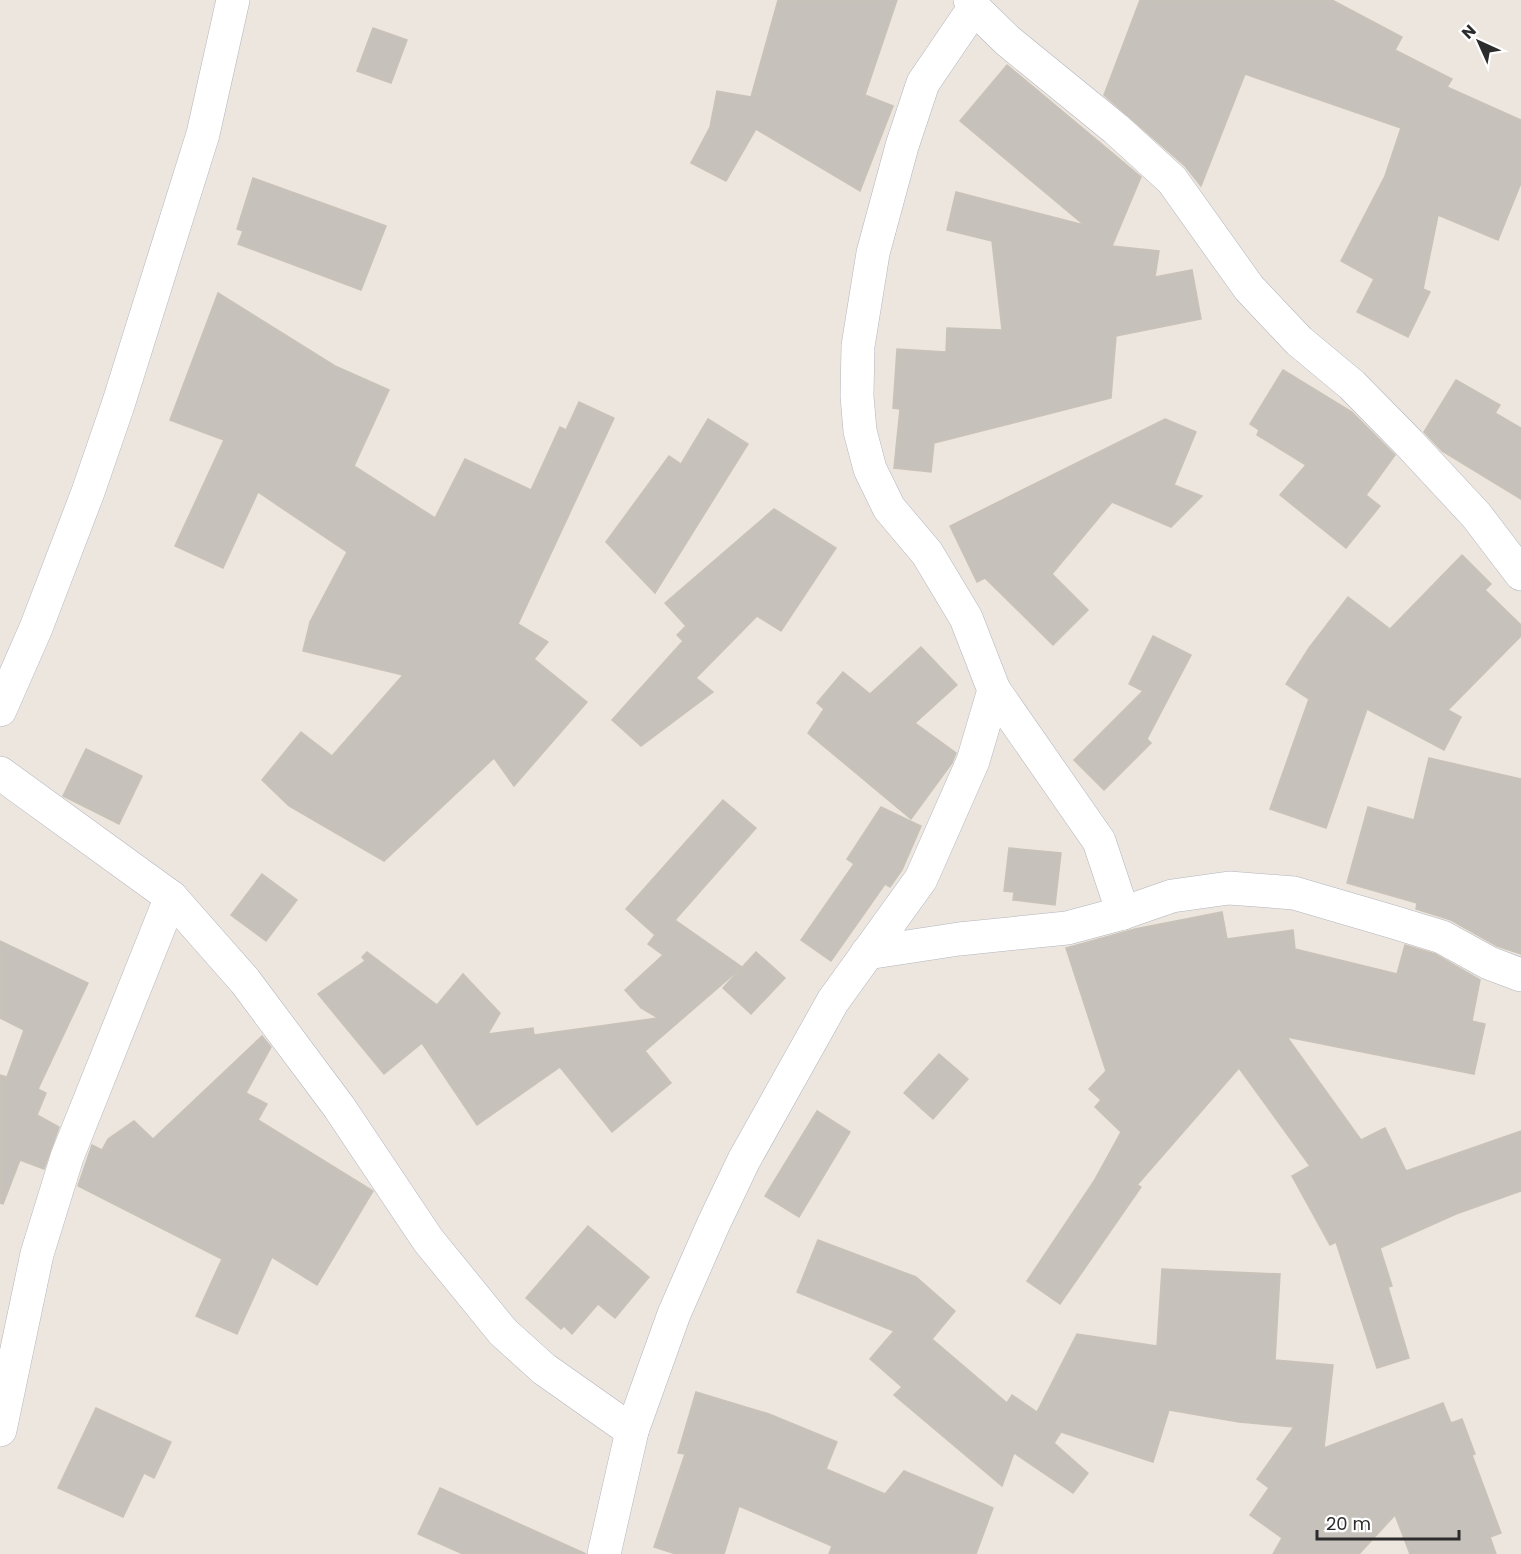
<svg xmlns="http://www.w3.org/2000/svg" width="1521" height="1554" font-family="Poppins,sans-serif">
	<rect width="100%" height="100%" fill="#ede6de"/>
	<!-- building -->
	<g fill="#c6c1ba" stroke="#c9c2b8" stroke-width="1.5">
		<polygon points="778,0 897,0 865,95 893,106 860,191 756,129 726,181 691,163 710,127 717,91 751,97"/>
		<polygon points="1140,0 1332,0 1402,37 1395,50 1452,79 1447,87 1521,120 1521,183 1498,240 1438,215 1423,289 1430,292 1408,337 1357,312 1374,279 1341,261 1385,176 1401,128 1245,74 1201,186 1185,166 1104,95"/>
		<polygon points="373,28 407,40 391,83 357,71"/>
		<polygon points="1007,65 1141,177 1112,246 1159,251 1155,277 1192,270 1201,319 1116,336 1111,398 934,443 931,472 894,468 900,409 893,408 897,349 946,352 947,328 1002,330 992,241 947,230 956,192 1084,225 960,121"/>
		<polygon points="253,178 386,226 361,290 238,244 243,231 237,229"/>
		<polygon points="218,293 335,366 389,390 354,466 435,518 465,459 531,490 560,427 566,430 579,402 614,418 518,624 548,642 534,659 587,702 514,786 494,758 384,861 289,806 262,780 301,732 332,756 403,675 303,651 310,622 347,552 258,492 223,568 175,546 224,440 170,420"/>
		<polygon points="1283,370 1352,412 1395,455 1366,495 1380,506 1346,548 1280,495 1306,465 1257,435 1259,430 1250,424"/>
		<polygon points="1456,380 1500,405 1495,413 1521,428 1521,499 1442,451 1424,432"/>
		<polygon points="708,419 748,444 655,593 606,542 669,456 681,464"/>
		<polygon points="1165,419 1196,432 1174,485 1202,496 1171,527 1112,502 1052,574 1088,610 1053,645 985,578 977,582 950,526"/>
		<polygon points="774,509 836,548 781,631 757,616 696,678 713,692 641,746 612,720 683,641 677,635 686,626 665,603"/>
		<polygon points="1462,555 1491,584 1485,590 1521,625 1521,636 1448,710 1461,717 1444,750 1367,709 1326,828 1270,809 1309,699 1286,684 1309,648 1348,597 1390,629"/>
		<polygon points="1153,636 1191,655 1147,739 1151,743 1104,790 1074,760 1143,691 1129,684"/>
		<polygon points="921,647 957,685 915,723 956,753 952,763 911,819 808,733 824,709 817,703 843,672 870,694"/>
		<polygon points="86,749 142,776 119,824 63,796"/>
		<polygon points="1429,758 1521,779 1521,954 1497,946 1451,920 1416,909 1417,903 1347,883 1368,807 1414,820"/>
		<polygon points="723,800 756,828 675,920 742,967 645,1051 671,1083 612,1132 560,1067 477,1125 422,1043 384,1074 318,994 365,961 362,957 367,952 437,1005 463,974 500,1013 488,1034 533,1028 534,1035 658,1018 641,1008 625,990 663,955 648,944 655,935 626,909"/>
		<polygon points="881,807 921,826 902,870 890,887 885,884 831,961 801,940 854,864 847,859"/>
		<polygon points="1009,848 1061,853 1055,905 1013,900 1014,892 1004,891"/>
		<polygon points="262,874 297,900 266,941 231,915"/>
		<polygon points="1222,912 1227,939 1293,930 1295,949 1397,974 1405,945 1435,954 1480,980 1472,1021 1485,1024 1474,1074 1287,1037 1361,1140 1385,1128 1406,1171 1521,1131 1521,1191 1456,1214 1380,1248 1392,1286 1388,1287 1409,1358 1377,1368 1336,1242 1330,1245 1292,1176 1310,1166 1239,1068 1137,1185 1141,1187 1060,1304 1027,1281 1094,1181 1121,1132 1095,1107 1101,1100 1089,1089 1106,1071 1066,948 1135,929"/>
		<polygon points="0,941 88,983 38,1089 46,1093 37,1115 59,1127 44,1169 20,1160 3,1204 0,1203 0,1075 7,1077 24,1030 0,1018"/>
		<polygon points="756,952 785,978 751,1014 723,988"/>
		<polygon points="262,1036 271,1047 246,1093 267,1104 258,1120 373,1191 317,1285 272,1257 237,1334 196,1316 222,1259 78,1186 92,1145 102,1150 108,1139 134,1121 153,1139"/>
		<polygon points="939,1054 968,1079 933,1119 904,1093"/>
		<polygon points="817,1111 850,1132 799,1217 765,1196"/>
		<polygon points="588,1226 649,1277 615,1318 598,1304 572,1334 564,1326 561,1329 526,1298"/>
		<polygon points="818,1240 916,1277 955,1311 932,1339 1007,1403 1012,1395 1037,1412 1077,1334 1157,1346 1162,1269 1280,1274 1275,1360 1333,1365 1324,1448 1443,1403 1451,1423 1462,1419 1475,1454 1472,1455 1501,1533 1490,1537 1496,1554 1410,1554 1395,1515 1359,1554 1273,1554 1282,1538 1250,1515 1269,1488 1257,1479 1294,1427 1239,1422 1169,1410 1153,1462 1061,1432 1054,1443 1088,1473 1073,1493 1014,1453 1002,1486 894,1395 902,1387 870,1359 894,1331 797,1292"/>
		<polygon points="696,1392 769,1414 837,1442 826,1469 885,1494 904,1471 993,1508 976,1554 829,1554 832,1546 739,1506 724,1554 676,1554 654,1547 685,1454 678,1453"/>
		<polygon points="96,1408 171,1442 154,1478 144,1473 123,1517 58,1488"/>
		<polygon points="440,1488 586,1554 463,1554 418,1534"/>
	</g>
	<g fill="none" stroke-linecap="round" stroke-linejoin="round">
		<!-- minor casing -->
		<g stroke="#b2b5bf" stroke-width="34">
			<g id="minor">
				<polyline points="970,0 974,8 1008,41 1116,129 1172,180 1249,288 1299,341 1352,385 1409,443 1476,515 1521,574"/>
				<polyline points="994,690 1099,841 1123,913"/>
				<polyline points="0,710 36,628 88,492 118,405 203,134 233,0"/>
				<polyline points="0,773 171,897 245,981 339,1107 428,1240 503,1332 544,1369 632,1431"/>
				<polyline points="867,953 959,939 1067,928 1123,913 1172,896 1229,888 1294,893 1393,922 1442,937 1489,963 1521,975"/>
				<polyline points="0,1430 37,1254 67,1157 171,897"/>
				<polyline points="604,1554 632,1431 674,1314 713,1225 744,1160 833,1001 921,879 973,761 994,690 966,618 927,553 889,508 870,469 860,431 857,396 858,346 873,253 902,146 923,83 974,8"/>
			</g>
		</g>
		<!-- minor -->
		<use href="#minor" stroke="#fff" stroke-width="33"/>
	</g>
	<!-- north arrow -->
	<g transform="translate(1479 42) rotate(315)" stroke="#ffffff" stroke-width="4.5" paint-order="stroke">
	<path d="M0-4.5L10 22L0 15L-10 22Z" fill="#2c2c2c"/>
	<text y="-9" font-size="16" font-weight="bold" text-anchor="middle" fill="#2c2c2c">N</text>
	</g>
	<!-- scale -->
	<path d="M1317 1530v9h142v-9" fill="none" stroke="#2c2c2c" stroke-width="3"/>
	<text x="1326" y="1530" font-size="18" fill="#2c2c2c" stroke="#ffffff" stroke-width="4.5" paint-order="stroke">20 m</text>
</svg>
